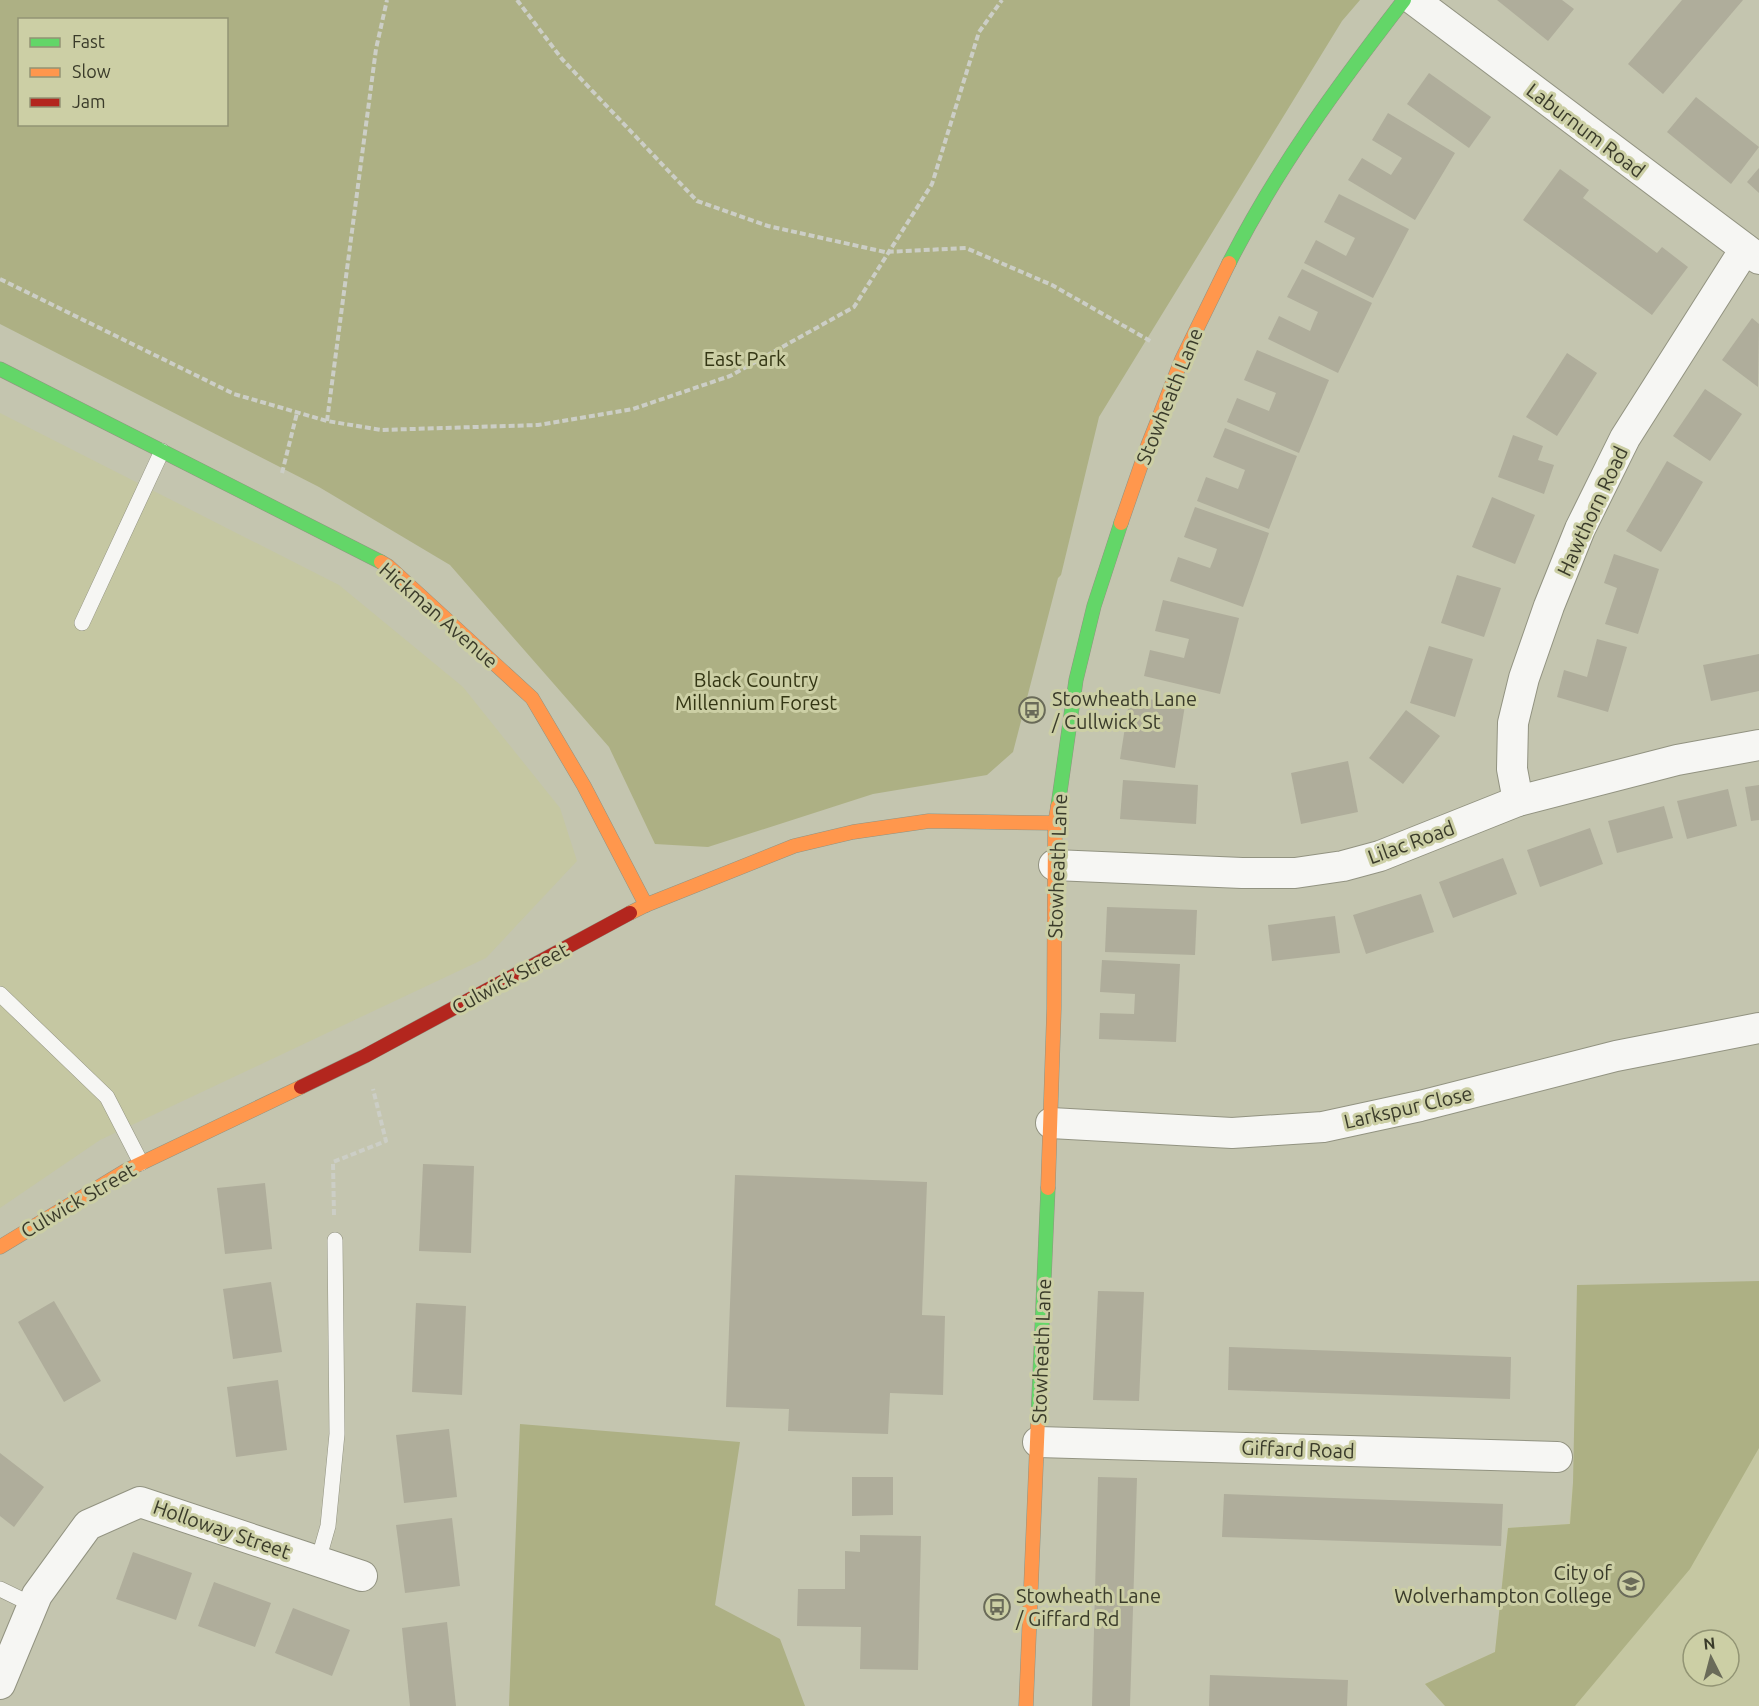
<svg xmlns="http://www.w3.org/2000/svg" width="1759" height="1706" font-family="Ubuntu,sans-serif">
	<rect width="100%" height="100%" fill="#c4c5af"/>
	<!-- built -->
	<g fill="#c5c7a2" fill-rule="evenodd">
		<polygon points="0,413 339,585 463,687 560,808 577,861 486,958 100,1140 0,1208"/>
		<path d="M1759 1377V1706H1445L1425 1684 1495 1652 1508 1528 1569 1524 1573 1483ZM1693 1640H1729V1676H1693Z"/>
	</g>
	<!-- green -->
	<g fill="#adb084" fill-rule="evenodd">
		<path d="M0 0H1360L1342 21 1099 417 1061 575 1058 578 1013 752 987 775 873 794 708 847 655 844 609 747 450 565 319 487 0 324ZM20 20H226V124H20Z"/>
		<polygon points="1759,1281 1759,1448 1690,1569 1575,1706 1445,1706 1425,1684 1495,1652 1508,1528 1570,1524 1573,1483 1577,1285"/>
		<polygon points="520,1424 740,1442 715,1605 780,1639 805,1706 509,1706"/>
	</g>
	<!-- building -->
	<g fill="#afad9b">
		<polygon points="1497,0 1562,0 1574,9 1548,41"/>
		<polygon points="1682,0 1743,0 1663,94 1628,64"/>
		<polygon points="1429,73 1491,117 1469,148 1407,104"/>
		<polygon points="1696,97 1759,147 1731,184 1667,132"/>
		<polygon points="1388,113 1455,153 1415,220 1348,180 1362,158 1391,175 1402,158 1372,140"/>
		<polygon points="1759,168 1759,193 1747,182"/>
		<polygon points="1560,169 1589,190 1583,198 1657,253 1662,247 1688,267 1652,315 1523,220"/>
		<polygon points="1339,194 1409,229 1373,298 1304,263 1316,240 1346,256 1355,238 1324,222"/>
		<polygon points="1302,269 1372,303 1338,373 1268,339 1279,316 1310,331 1314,321 1318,312 1287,297"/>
		<polygon points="1752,318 1759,324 1758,387 1722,360"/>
		<polygon points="1257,350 1329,380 1299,453 1227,422 1237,398 1269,411 1276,393 1244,380"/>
		<polygon points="1567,353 1597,373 1557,436 1526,417"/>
		<polygon points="1705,389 1742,414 1710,461 1673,436"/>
		<polygon points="1225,428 1297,456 1269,529 1197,501 1206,477 1238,489 1245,470 1213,457"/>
		<polygon points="1513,435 1543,446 1538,460 1554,465 1544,494 1498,477"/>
		<polygon points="1667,461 1703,482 1661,552 1626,531"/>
		<polygon points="1492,497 1535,515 1515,564 1472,547"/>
		<polygon points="1195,507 1269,533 1243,607 1170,581 1178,557 1210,568 1214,558 1217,549 1184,537"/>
		<polygon points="1614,554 1659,569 1638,634 1605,624 1617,588 1604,583"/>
		<polygon points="1457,575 1501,588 1484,637 1441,623"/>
		<polygon points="1163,600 1239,618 1220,694 1144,676 1150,650 1184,658 1189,639 1155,631"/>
		<polygon points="1597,639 1627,647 1608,712 1557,697 1564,670 1587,677"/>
		<polygon points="1429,646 1473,659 1455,717 1410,703"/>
		<polygon points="1759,654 1759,691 1711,701 1703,665"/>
		<polygon points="1130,696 1185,705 1175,768 1120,759"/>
		<polygon points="1406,710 1440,736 1403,784 1369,758"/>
		<polygon points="1348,761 1358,812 1301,824 1291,773"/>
		<polygon points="1123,780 1198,785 1196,824 1120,819"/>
		<polygon points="1759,785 1759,820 1751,821 1745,787"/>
		<polygon points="1728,789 1737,826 1687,839 1677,801"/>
		<polygon points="1664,806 1673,838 1617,853 1608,821"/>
		<polygon points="1590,828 1603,864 1540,887 1527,850"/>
		<polygon points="1503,858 1517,894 1453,918 1439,882"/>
		<polygon points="1421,894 1434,932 1366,954 1353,915"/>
		<polygon points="1107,907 1197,910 1195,955 1105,952"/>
		<polygon points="1335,916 1340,953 1272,961 1268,925"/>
		<polygon points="1102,960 1180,964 1176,1042 1099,1039 1100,1013 1134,1014 1135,994 1100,992"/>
		<polygon points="423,1164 474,1166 471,1253 419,1251"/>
		<polygon points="735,1175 927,1182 922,1315 945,1316 943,1395 890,1393 888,1434 788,1431 789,1409 726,1407"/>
		<polygon points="265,1183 272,1249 225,1254 217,1188"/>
		<polygon points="271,1282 282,1352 233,1359 223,1289"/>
		<polygon points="1098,1291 1144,1292 1139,1401 1093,1400"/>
		<polygon points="54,1301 101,1381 64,1402 18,1322"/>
		<polygon points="416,1303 466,1306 462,1395 412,1392"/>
		<polygon points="1229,1347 1511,1357 1510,1399 1228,1390"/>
		<polygon points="278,1380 287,1450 236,1457 227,1387"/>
		<polygon points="449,1429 457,1497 404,1503 396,1435"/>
		<polygon points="0,1453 44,1487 14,1527 0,1516"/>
		<polygon points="852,1477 893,1477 893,1515 852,1516"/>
		<polygon points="1098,1477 1137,1478 1130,1706 1092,1706"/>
		<polygon points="1224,1494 1503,1504 1501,1546 1222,1537"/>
		<polygon points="452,1518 460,1586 405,1593 396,1525"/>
		<polygon points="860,1535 921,1536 918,1670 860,1669 861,1627 797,1626 798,1589 845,1589 845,1551 860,1552"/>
		<polygon points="133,1552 192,1573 176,1620 116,1599"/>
		<polygon points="214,1582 271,1603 255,1647 198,1626"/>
		<polygon points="293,1608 350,1630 332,1676 275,1653"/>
		<polygon points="447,1622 456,1706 410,1706 402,1628"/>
		<polygon points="1210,1675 1348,1680 1347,1706 1209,1706"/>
	</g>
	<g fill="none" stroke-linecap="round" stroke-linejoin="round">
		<!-- lane casing -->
		<g stroke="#929381" stroke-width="16">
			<g id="lane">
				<polyline points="82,623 162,451"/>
				<polyline points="0,994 107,1097 141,1163"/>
				<polyline points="318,1561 328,1526 337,1434 335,1240"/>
				<polyline points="0,1589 33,1605"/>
			</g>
		</g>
		<!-- street casing -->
		<g stroke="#929381" stroke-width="32">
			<g id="street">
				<polyline points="1414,0 1759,259"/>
				<polyline points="1518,801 1512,769 1513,723 1524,678 1549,606 1580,529 1625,438 1745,249"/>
				<polyline points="1054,865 1242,873 1295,873 1343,866 1380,856 1518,801 1677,760 1759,745"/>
				<polyline points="1051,1123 1232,1133 1323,1127 1420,1106 1616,1056 1759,1028"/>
				<polyline points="1038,1442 1557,1457"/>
				<polyline points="0,1684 37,1595 88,1525 140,1502 362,1576"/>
			</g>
		</g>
		<!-- fast casing -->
		<g stroke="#929381" stroke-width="15">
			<g id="fast">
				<path d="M1229 263C1277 168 1339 84 1404 0"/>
				<polyline points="0,369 381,562"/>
				<polyline points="1058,806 1076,680 1094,606 1121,523"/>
				<polyline points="1038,1418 1048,1188"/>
			</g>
		</g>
		<!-- slow casing -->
		<g stroke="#929381" stroke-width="15">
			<g id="slow">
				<polyline points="1121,523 1148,445 1182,359 1229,263"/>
				<polyline points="381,562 388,566 532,698 584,786 646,905"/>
				<polyline points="630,913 646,905 794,846 853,832 929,821 1055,823"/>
				<polyline points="1048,1188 1054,1009 1055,823 1058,806"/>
				<polyline points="0,1247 127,1170 301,1087"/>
				<polyline points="1026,1706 1038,1418"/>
			</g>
		</g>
		<!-- jam casing -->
		<g stroke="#929381" stroke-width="15">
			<polyline id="jam" points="301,1087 365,1056 630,913"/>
		</g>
		<!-- path -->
		<g stroke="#cccec6" stroke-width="4" stroke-dasharray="6 3" stroke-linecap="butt">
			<polyline points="517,0 562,59 697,201 768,226 885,252 966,248 1052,285 1152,342"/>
			<polyline points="0,279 234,394 327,421 381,430 538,425 633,409 730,376 854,307 932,184 979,32 1002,0"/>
			<polyline points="327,421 376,49 387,0"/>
			<polyline points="282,473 297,413"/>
			<polyline points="334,1215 333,1162 386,1141 373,1089"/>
		</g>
		<!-- lane -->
		<use href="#lane" stroke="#f6f6f3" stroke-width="15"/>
		<!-- street -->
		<use href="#street" stroke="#f6f6f3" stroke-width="30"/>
		<!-- fast -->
		<use href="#fast" stroke="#63d668" stroke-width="14"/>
		<!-- slow -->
		<use href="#slow" stroke="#ff974d" stroke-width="14"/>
		<!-- jam -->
		<use href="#jam" stroke="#b3261e" stroke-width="14"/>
	</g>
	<!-- icons -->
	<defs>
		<g id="bus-ring" transform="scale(1.35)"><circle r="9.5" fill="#cccfa5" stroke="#6a6b59" stroke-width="1.5"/><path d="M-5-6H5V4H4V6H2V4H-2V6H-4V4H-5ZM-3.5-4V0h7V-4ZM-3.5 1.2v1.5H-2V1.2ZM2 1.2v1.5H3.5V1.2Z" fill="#6a6b59"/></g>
		<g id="university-ring" transform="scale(1.35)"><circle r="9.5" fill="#cccfa5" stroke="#6a6b59" stroke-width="1.5"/><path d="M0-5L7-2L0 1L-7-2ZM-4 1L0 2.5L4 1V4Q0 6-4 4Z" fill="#6a6b59"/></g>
	</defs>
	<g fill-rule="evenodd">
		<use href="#bus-ring" x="1032" y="710"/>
		<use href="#university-ring" x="1631" y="1584"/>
		<use href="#bus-ring" x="997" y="1607"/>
	</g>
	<g text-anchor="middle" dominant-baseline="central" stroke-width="6" stroke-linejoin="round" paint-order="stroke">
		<!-- street labels -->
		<g font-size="20" fill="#3a3b2a" stroke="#cccfa5">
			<text transform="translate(1586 130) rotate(37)">Laburnum Road</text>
			<text transform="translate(1169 396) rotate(-68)">Stowheath Lane</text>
			<text transform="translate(1592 511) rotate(-65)">Hawthorn Road</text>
			<text transform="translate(439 615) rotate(41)">Hickman Avenue</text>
			<text transform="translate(1411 842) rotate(-20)">Lilac Road</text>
			<text transform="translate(1057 866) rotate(-88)">Stowheath Lane</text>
			<text transform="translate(510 978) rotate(-28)">Culwick Street</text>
			<text transform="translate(1408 1107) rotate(-13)">Larkspur Close</text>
			<text transform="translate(78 1200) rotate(-30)">Culwick Street</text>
			<text transform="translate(1041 1351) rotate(-88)">Stowheath Lane</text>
			<text transform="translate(1298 1449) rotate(2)">Giffard Road</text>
			<text transform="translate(222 1529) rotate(19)">Holloway Street</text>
		</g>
		<!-- park labels -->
		<g font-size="20" fill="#343614" stroke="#cccfa5">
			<text x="745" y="358">East Park</text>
			<text x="756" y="679">Black Country<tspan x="756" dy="23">Millennium Forest</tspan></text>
		</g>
		<!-- poi labels -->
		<g font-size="20" fill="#3a3b2a" stroke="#cccfa5" text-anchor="start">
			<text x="1052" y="698">Stowheath Lane<tspan x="1052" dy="23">/ Cullwick St</tspan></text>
			<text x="1612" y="1572" text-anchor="end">City of<tspan x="1612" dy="23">Wolverhampton College</tspan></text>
			<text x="1016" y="1595">Stowheath Lane<tspan x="1016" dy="23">/ Giffard Rd</tspan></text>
		</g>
	</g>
	<!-- legend -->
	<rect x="18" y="18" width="210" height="108" fill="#cccfa5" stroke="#929474" stroke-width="1.5"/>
	<rect x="30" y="38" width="30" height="9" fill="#63d668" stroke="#929474" stroke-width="1.5"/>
	<text x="72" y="48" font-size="18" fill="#3a3b2a">Fast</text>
	<rect x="30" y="68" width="30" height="9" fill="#ff974d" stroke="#929474" stroke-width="1.5"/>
	<text x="72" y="78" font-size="18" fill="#3a3b2a">Slow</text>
	<rect x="30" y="98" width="30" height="9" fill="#b3261e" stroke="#929474" stroke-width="1.5"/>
	<text x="72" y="108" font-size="18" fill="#3a3b2a">Jam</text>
	<!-- north arrow -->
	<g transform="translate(1711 1658) rotate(354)"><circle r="28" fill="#cccfa5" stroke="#929474" stroke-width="1.5"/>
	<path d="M0-4.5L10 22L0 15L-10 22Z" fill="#6a6b59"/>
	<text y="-9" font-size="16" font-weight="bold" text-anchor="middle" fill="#3a3b2a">N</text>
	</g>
</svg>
